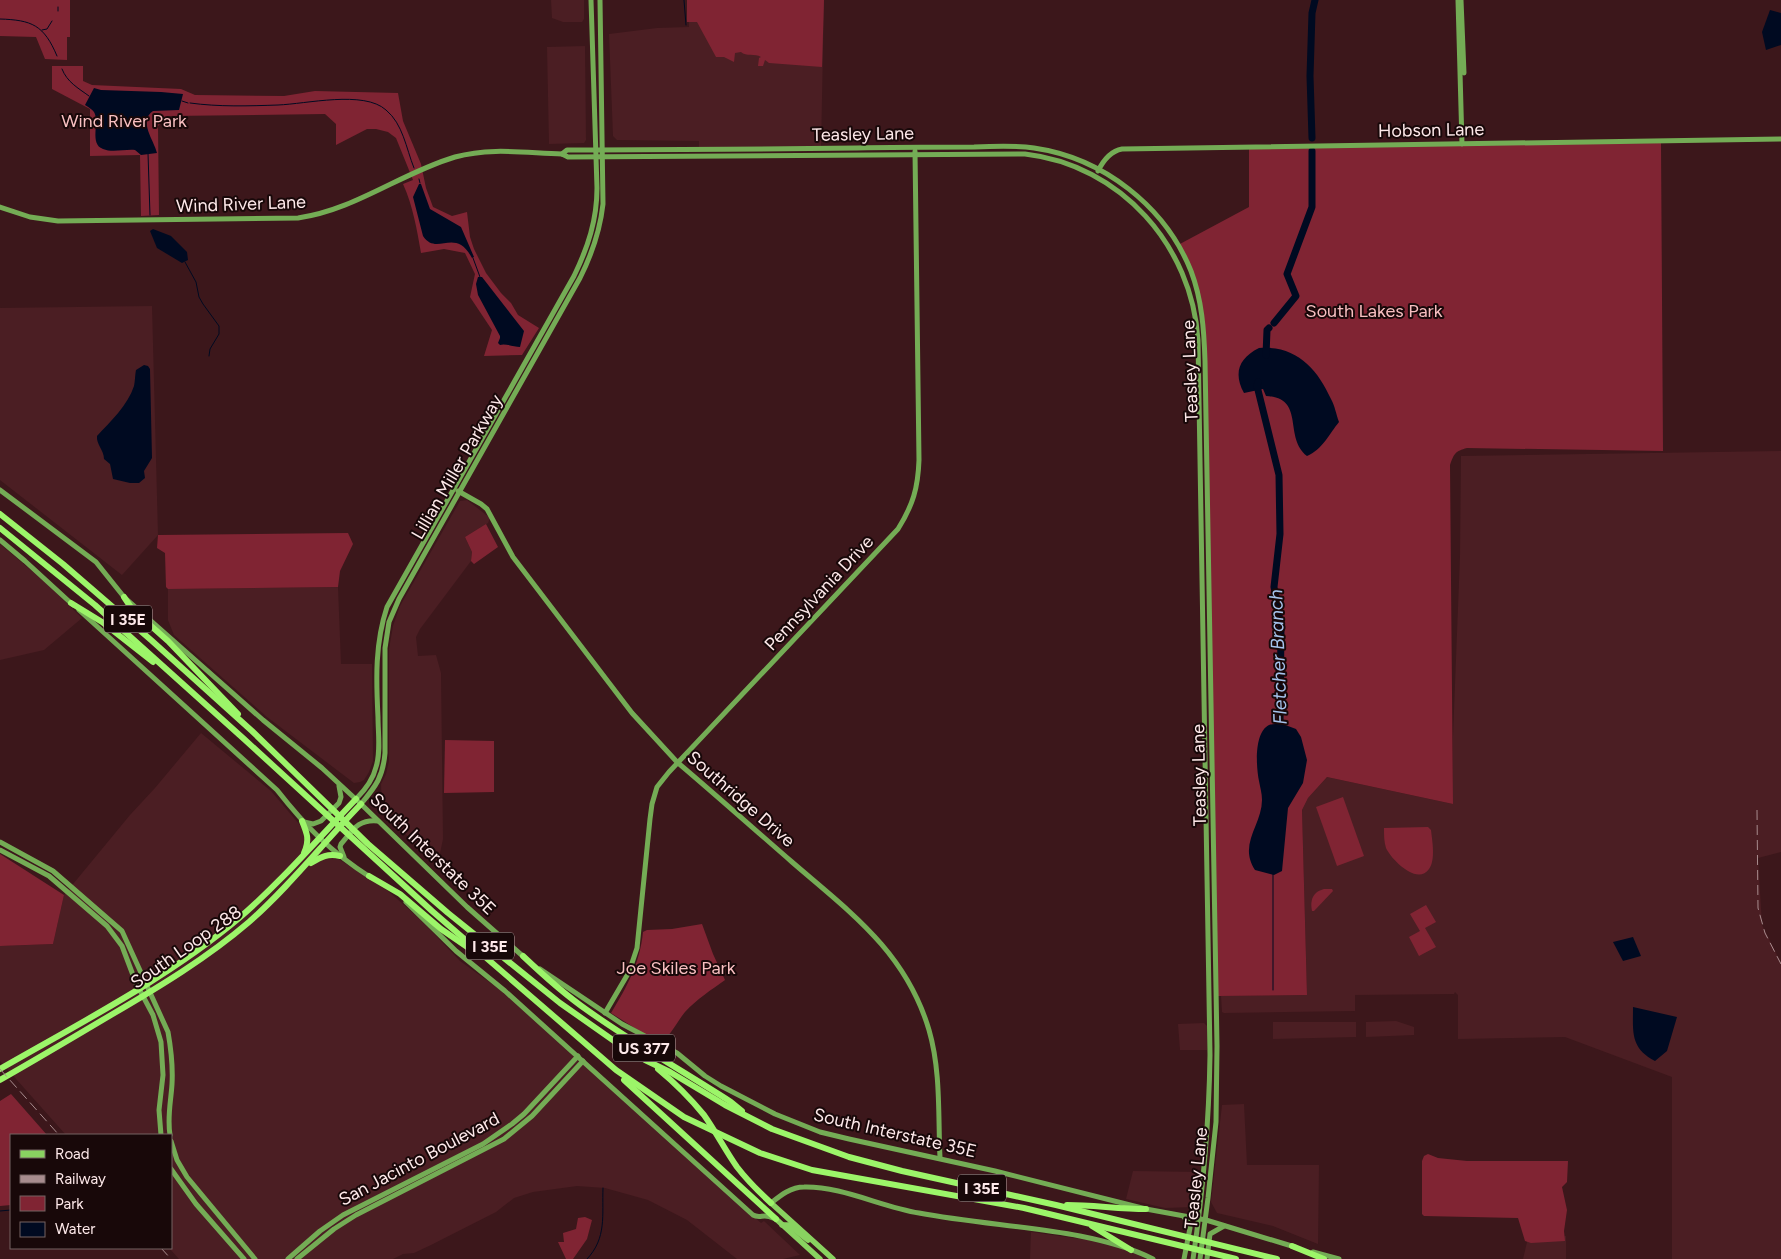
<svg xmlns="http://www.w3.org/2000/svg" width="1781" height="1259" font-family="Figtree,sans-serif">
	<rect width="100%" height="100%" fill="#3c171b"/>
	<!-- built -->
	<g fill="#4b1e23">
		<polygon points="551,0 584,0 584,19 582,22 563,22 552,18"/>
		<polygon points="688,0 824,0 821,148 699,149 699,141 617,140 613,136 609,34 657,28 689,27"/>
		<polygon points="585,46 586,140 584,143 549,144 547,47"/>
		<polygon points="152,306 158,535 122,575 0,480 0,308"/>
		<polygon points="1781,451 1781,852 1758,858 1762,925 1781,963 1781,1259 1672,1259 1672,1077 1565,1037 1458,1039 1458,995 1455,992 1454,994 1355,995 1355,1011 1224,1013 1222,1012 1221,996 1307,995 1302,810 1308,798 1327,777 1453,804 1453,736 1460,556 1461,456"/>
		<polygon points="467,500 490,518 488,523 465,537 472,552 471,561 420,629 416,637 418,656 436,655 441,673 443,839 438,863 421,851 382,808 381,784 386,774 389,761 389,649 393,626 400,606 460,501"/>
		<polygon points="0,544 46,583 82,618 44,650 0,660"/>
		<polygon points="338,587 341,664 372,664 373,761 369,772 364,780 360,782 354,783 267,717 174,635 168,620 168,589"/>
		<polygon points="201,733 271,791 317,845 388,891 420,919 460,961 499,989 761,1223 764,1221 800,1255 783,1259 737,1259 687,1220 648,1200 605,1188 577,1186 533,1192 514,1198 496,1212 431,1245 414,1253 403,1254 393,1259 179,1259 169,1248 171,1248 171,1135 66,1135 0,1061 0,946 53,944 64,895 130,815 155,788"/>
		<polygon points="1396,1021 1414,1027 1414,1035 1366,1037 1366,1022"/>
		<polygon points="1273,1022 1356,1022 1356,1037 1273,1039"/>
		<polygon points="1204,1023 1207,1026 1207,1050 1180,1050 1178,1024"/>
		<polygon points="1244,1104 1247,1165 1319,1165 1318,1244 1273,1226 1217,1213 1211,1202 1222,1105"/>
		<polygon points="1133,1171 1200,1172 1193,1207 1165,1208 1126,1199"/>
		<polygon points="1031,1232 1088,1240 1131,1251 1146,1259 1030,1259"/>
		<polygon points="1566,1236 1566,1259 1523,1259 1528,1238"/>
	</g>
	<!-- green -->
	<g fill="#802433">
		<polygon points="0,0 70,0 70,37 67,37 67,60 45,59 36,37 0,36"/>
		<path d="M687 0H824L822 67 769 63 765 60 763 66H758L759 58 761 57C755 53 746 57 741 52L735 53 734 62 724 57H716L697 22H687Z"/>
		<path d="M52 66H83V81L92 85 181 89 195 95 284 96 315 91 398 93 403 121 421 164 426 188 433 207 452 216 467 212 470 237 474 249 486 273 501 293 511 303 518 315 539 328 522 355 484 356 492 330 470 297 475 274 465 253 444 249 421 253C417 230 413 206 403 184L413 180 396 138 388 132 376 129H367L336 145V124L325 114 168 116 158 126 159 215 141 216 140 155 90 156V109L52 89Z"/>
		<path d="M1661 143 1663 451 1467 448C1455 451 1454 454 1450 465L1453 804 1327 777 1308 798 1302 810 1307 995 1217 996 1205 341 1200 304 1191 273 1178 245 1249 207V148Z"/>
		<polygon points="486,524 498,547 474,564 471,561 472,552 465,537"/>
		<polygon points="348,533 353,544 340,571 338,587 168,589 166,587 165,553 157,548 158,535"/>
		<polygon points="445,740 494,741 494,792 444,793"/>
		<polygon points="1343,797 1364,856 1337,866 1316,807"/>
		<path d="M1428 827 1431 830C1432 840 1436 860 1429 869 1417 886 1391 859 1386 848 1384 842 1384 835 1384 828Z"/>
		<polygon points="0,854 64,895 53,944 0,946"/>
		<path d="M1324 889H1332L1333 891 1314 911H1312C1310 901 1312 892 1324 889Z"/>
		<polygon points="1426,905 1436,922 1425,928 1436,947 1419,956 1409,937 1420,931 1410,914"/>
		<path d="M702 924 713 954 725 980C711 990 697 999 685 1012 679 1019 668 1039 661 1043L641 1032 611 1013C627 987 640 963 643 932L647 930 672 929Z"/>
		<polygon points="11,1094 47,1135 11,1135 11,1205 0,1206 0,1101"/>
		<polygon points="1428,1154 1438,1158 1467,1161 1568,1161 1567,1182 1562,1187 1567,1210 1564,1231 1565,1241 1531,1243 1525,1241 1518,1218 1424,1216 1422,1214 1422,1161 1424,1156"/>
		<polygon points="585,1217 592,1220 587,1239 573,1259 566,1259 558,1242 564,1242 563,1233 576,1229 578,1218"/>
	</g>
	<!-- water -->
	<g fill="#000a21">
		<polygon points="1770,10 1781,13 1781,45 1766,50 1762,32"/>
		<path d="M94 88 101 90 161 92 183 94 179 110 153 111C138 121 154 140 157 153L141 155 135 150C125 149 112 153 103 149 89 144 100 122 94 112 92 109 88 107 85 105Z"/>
		<path d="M419 184H421L430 209 461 227 474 257 472 258C455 226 437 257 423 236L413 197Z"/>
		<polygon points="153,229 171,236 187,252 188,260 182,263 157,248 150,231"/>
		<path d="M478 277H482L524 331 520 347C514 347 505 343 500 345L498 343 500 338V336L478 295 476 284Z"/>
		<path d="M1259 348C1296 345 1317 368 1331 399 1335 406 1336 414 1339 422 1330 433 1322 450 1307 456 1283 437 1306 398 1266 396L1263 389 1244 393C1233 373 1239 358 1259 348Z"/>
		<path d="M144 365 148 366 150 369 152 458 144 471 145 478 139 483H130L113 479 110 464 104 459C104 450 96 444 97 436 110 422 128 405 134 386 135 382 135 375 136 370Z"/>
		<path d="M1280 723 1296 729 1301 737 1307 760 1303 783 1288 808 1282 871 1274 875 1255 870C1238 844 1262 825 1262 800 1262 793 1260 787 1259 781 1256 767 1254 732 1269 725 1272 724 1277 724 1280 723Z"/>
		<polygon points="1633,937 1641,956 1623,961 1613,942"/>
		<path d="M1633 1007 1677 1017 1667 1051 1655 1061C1630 1048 1633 1032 1633 1007Z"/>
	</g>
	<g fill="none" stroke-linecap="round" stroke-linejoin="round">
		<!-- stream -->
		<g stroke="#000a21" stroke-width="1">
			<polyline points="684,0 686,25"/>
			<polyline points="58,11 58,7"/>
			<path d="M0 19C32 20 44 25 57 56"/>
			<polyline points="42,30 47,29 52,21"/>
			<path d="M62 69C67 82 78 88 89 96"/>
			<polyline points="182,101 188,103"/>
			<path d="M190 103C219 107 249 106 278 105 306 104 364 90 386 110 403 124 406 148 414 168"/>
			<polyline points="148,153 150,215"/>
			<polyline points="419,179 420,183"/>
			<polyline points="473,258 480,277"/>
			<polyline points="185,262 196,282 199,297 203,304 219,326 219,334 210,349 209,356"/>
			<polyline points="1273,874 1273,990"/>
			<polyline points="0,1211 11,1210"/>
			<path d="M587 1259C607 1238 602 1215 603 1188"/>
		</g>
		<!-- river -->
		<g stroke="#000a21" stroke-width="7">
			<polyline points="1312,138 1310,76 1312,13 1315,0"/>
			<polyline points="1274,323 1296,296 1287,274 1312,207 1312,151"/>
			<polyline points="1266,355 1267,330 1269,328"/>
			<polyline points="1258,382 1257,386 1279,475 1280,534 1274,587 1281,626 1280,723"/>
		</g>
		<!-- secondary -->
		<g stroke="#74ac55" stroke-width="5">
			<polyline points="1458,0 1462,144"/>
			<polyline points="1461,0 1464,73"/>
			<path d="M562 154 567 150H595C682 150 770 149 857 148 896 147 935 147 974 147 994 146 1015 145 1034 148 1103 158 1165 206 1191 271 1202 300 1204 330 1205 361L1217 1046 1216 1122 1208 1198 1200 1259"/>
			<path d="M1098 171C1103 161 1111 151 1122 149L1781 139"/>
			<path d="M0 207 30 217 58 221 298 218C355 210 401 173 455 157 491 147 526 153 562 154L568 157 1025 154C1121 165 1192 246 1198 340L1210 1055C1209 1124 1203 1191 1193 1259"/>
			<polyline points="0,490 96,562 124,597 263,720 322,768 361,804 467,907 525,958"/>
			<path d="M458 491 481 504 487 509 513 557 632 713 677 762C716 795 754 829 792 862 850 912 906 952 929 1030 941 1071 938 1116 940 1158"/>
			<polyline points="0,540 25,561 73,605"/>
			<path d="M79 610 277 790C306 827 331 852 370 877"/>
			<path d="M356 799C365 790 373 780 376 767 381 752 378 733 378 717 376 679 375 643 387 607L574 276C588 247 597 220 597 188L591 0"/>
			<path d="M361 804C376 786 383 777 385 753V648L389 622 399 599 580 278C592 254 600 231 603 204L600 0"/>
			<polyline points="304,822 313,824 321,821 339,803 341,797 339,786"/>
			<path d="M0 842 53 871 122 931 168 1032C171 1049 173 1067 172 1084 171 1101 167 1117 170 1135"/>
			<polyline points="0,850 49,876 107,926 122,946 136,983 153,1015 161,1042 163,1075 159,1110 161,1135"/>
			<path d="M344 857 340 847 341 844C353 830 358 819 378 821"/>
			<path d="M406 902 456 951 505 991 753 1215C760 1219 764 1213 773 1218"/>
			<polyline points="540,969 622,1024 677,1053 705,1076 721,1086 775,1114 820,1132 849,1139 995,1171 1146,1209 1206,1220 1295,1247"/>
			<path d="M605 1013 629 972 637 948 650 819 652 804 657 787 669 772 898 529C913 505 918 488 919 460L915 151"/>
			<polyline points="171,1141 177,1160 187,1177 255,1259"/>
			<polyline points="171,1169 196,1204 244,1259"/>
			<path d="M771 1203C781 1195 791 1187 804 1187 841 1186 882 1207 919 1213 972 1223 1027 1226 1080 1236 1105 1241 1130 1247 1153 1259"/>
			<polyline points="1184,1217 1190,1224 1190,1228 1184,1259"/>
			<polyline points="1313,1252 1339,1259"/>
			<polyline points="288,1259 320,1231 343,1215 483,1144 512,1124 524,1114 578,1056"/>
			<polyline points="297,1259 334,1229 356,1215 504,1139 532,1116 583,1061"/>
			<polyline points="1207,1259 1210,1234 1224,1226"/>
		</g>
		<!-- primary -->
		<g stroke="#89d260" stroke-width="5.5">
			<polyline points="771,1203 833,1259"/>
			<polyline points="776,1219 820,1259"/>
			<polyline points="782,1225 789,1225 808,1240"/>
		</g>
		<!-- highway -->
		<g stroke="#9cf569" stroke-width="6">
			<polyline points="0,514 63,564 151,640 252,731 368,844 448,913 560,1003 617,1043 645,1060 670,1072 725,1105 772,1129 849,1157 902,1171 1056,1205 1277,1259"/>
			<polyline points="0,528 95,605 244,739 432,911 616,1070 684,1117 760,1153 812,1170 1024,1208 1236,1259"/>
			<polyline points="124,597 132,609 168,641 238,714"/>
			<polyline points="71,603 102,622 153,662"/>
			<path d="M302 821C307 833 310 840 304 853"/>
			<path d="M311 863C321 857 328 853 340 856"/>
			<polyline points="369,876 400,894 441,929 476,953"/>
			<path d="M523 956C543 975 564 994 587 1010 633 1043 683 1071 731 1102L742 1111"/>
			<path d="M0 1069C80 1023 168 978 238 919 281 882 317 840 356 799"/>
			<path d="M658 1069C675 1083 690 1098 704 1115 716 1132 725 1150 737 1167 747 1180 759 1192 771 1203"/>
			<path d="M0 1080C37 1059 74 1037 111 1015 159 987 207 958 249 922 290 886 323 843 361 804"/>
			<polyline points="624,1080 776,1219"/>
			<path d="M1067 1205C1093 1205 1119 1209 1146 1209"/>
			<polyline points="1092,1226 1131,1250"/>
			<polyline points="1292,1246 1324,1259"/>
		</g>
		<!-- rail -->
		<g stroke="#a88c8e" stroke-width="1" stroke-dasharray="10 5" stroke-linecap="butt">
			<polyline points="1757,810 1758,908 1765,933 1781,964"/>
			<polyline points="0,1069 59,1135"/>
			<polyline points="161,1248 171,1259"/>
		</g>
	</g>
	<g text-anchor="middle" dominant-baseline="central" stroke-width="4" stroke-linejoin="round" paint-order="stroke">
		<!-- shield labels -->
		<g fill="#180809" stroke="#b9a6a6" stroke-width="1">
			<rect x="104" y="605.5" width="48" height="27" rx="4"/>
			<rect x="466" y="932.5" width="48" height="27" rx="4"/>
			<rect x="613" y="1034.5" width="62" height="27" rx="4"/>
			<rect x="958" y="1174.5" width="48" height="27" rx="4"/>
		</g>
		<g font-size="16" font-weight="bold" fill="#fee9ea">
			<text x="128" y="619">I 35E</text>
			<text x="490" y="946">I 35E</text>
			<text x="644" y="1048">US 377</text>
			<text x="982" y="1188">I 35E</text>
		</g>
		<!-- park labels -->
		<g font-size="18" fill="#f8bfc1" stroke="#180809">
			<text x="124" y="121">Wind River Park</text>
			<text x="1374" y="311">South Lakes Park</text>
			<text x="676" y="968">Joe Skiles Park</text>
		</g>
		<!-- street labels -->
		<g font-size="18" fill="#fee9ea" stroke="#180809">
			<text transform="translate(1431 130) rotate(-1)">Hobson Lane</text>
			<text transform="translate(863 134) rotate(-1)">Teasley Lane</text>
			<text transform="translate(241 204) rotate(-2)">Wind River Lane</text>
			<text transform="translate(1190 371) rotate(-92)">Teasley Lane</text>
			<text transform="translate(457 467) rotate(-60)">Lillian Miller Parkway</text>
			<text transform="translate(819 593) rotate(-47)">Pennsylvania Drive</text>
			<text transform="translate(1199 775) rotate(-91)">Teasley Lane</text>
			<text transform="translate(741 799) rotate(41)">Southridge Drive</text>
			<text transform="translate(433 854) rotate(44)">South Interstate 35E</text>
			<text transform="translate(186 947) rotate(-35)">South Loop 288</text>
			<text transform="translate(895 1133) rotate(13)">South Interstate 35E</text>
			<text transform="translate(419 1159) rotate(-28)">San Jacinto Boulevard</text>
			<text transform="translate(1196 1178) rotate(-84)">Teasley Lane</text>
		</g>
		<!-- water labels -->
		<g font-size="19" font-style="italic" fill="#a5c3ec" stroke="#180809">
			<text transform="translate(1278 657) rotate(-92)">Fletcher Branch</text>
		</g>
	</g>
	<!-- legend -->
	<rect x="10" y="1134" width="162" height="115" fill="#180809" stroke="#746263"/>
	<rect x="20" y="1150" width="25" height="8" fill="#89d260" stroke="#746263"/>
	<text x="55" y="1159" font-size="15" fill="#fee9ea">Road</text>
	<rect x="20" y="1175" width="25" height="8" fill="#a88c8e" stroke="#746263"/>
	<text x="55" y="1184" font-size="15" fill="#fee9ea">Railway</text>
	<rect x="20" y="1196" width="25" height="15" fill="#802433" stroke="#746263"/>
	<text x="55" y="1209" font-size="15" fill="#fee9ea">Park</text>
	<rect x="20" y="1222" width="25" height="15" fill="#000a21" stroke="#746263"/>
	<text x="55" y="1234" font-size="15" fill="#fee9ea">Water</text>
</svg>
